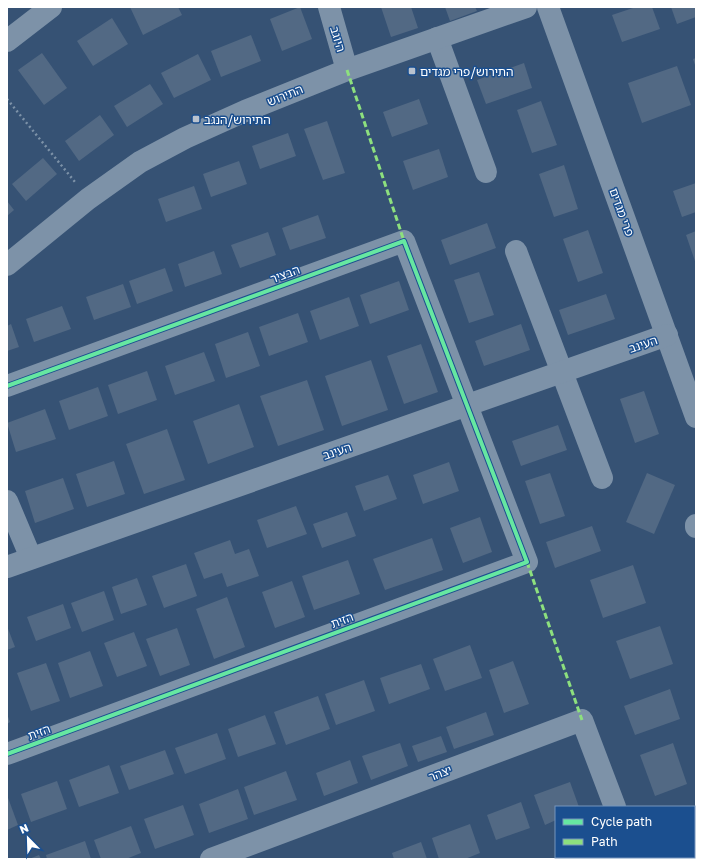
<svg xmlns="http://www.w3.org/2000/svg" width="703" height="866" font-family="'Golos Text','Noto Sans Hebrew',sans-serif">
	<rect width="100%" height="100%" fill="#365274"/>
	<!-- building -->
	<g fill="#526984">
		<polygon points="130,7 178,7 182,15 143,35"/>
		<polygon points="300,7 312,39 282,51 270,19"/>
		<polygon points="381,7 411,7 418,28 391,37"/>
		<polygon points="445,7 475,7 477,11 450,21"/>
		<polygon points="636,7 652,7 660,29 622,42 612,15"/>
		<polygon points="671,7 696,7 696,17 677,24"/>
		<polygon points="112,18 128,44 93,66 77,41"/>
		<polygon points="251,35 261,61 221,77 211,51"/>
		<polygon points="42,53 67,88 44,105 18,70"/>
		<polygon points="198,54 211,80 174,98 161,73"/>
		<polygon points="696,58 696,68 693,59"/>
		<polygon points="524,63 532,88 486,104 477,80"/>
		<polygon points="677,66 691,105 642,123 628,83"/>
		<polygon points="150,84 163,104 127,127 114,106"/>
		<polygon points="419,99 428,124 392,137 383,112"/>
		<polygon points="541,101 557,145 532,153 517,110"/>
		<polygon points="100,115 114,135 79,161 65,141"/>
		<polygon points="327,121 345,173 323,180 304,129"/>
		<polygon points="288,133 296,156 260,169 252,146"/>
		<polygon points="439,149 448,177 413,190 403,161"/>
		<polygon points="43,158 57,174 26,201 12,184"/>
		<polygon points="239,161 247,184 211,197 203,174"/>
		<polygon points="564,165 578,209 554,217 539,174"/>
		<polygon points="696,183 696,212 682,217 673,191"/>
		<polygon points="194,186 202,209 166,222 158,199"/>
		<polygon points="7,201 14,210 7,216"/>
		<polygon points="318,215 326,238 290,250 282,228"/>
		<polygon points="487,223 496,248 450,265 441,240"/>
		<polygon points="588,230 603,273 578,282 563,239"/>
		<polygon points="696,231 696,264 686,235"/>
		<polygon points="268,232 276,255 240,268 231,245"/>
		<polygon points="214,251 222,274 185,287 178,264"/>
		<polygon points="165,268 173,291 137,304 129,281"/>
		<polygon points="479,272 494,315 469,323 454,280"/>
		<polygon points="399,281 409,310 370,324 360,295"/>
		<polygon points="123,284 131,307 94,320 86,297"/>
		<polygon points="606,294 615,319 568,335 559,310"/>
		<polygon points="349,297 359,326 320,340 310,311"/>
		<polygon points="62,306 71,329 34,342 26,319"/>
		<polygon points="298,313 308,342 269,356 259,327"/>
		<polygon points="11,324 19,347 7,351 7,326"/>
		<polygon points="521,324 530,350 484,366 475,341"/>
		<polygon points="248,332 260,366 226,378 215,344"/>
		<polygon points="421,344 438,392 404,404 387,356"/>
		<polygon points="204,352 215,381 175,395 165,366"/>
		<polygon points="371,360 388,410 342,426 325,376"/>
		<polygon points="147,371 157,400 118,414 108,385"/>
		<polygon points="307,380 324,430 278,446 260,396"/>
		<polygon points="98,387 108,416 69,430 59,401"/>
		<polygon points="644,391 659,434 635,443 620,399"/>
		<polygon points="239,404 254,447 208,464 193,421"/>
		<polygon points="45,409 56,439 16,452 7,423"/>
		<polygon points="558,425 567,450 521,466 512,441"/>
		<polygon points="167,429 185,480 144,494 126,444"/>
		<polygon points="114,461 125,494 87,507 76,474"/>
		<polygon points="449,462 459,491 423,504 413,475"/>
		<polygon points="550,473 565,516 540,524 525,481"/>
		<polygon points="647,473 675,485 654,534 626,522"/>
		<polygon points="388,475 397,499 364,511 355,486"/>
		<polygon points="63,478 74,509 35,523 25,491"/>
		<polygon points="296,506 307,534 267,548 257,520"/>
		<polygon points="347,512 356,536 322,548 313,524"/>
		<polygon points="480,517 492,552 463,563 450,528"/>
		<polygon points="592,526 601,551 555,568 546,542"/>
		<polygon points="432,538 443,570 385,590 373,559"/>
		<polygon points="230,540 235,554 249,549 259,576 227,587 222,573 204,579 194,553"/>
		<polygon points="348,560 360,594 314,610 302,576"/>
		<polygon points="186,564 197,596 164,608 152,576"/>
		<polygon points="633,565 646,603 603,618 590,580"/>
		<polygon points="137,578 147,605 121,614 112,587"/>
		<polygon points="292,581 305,617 275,628 262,592"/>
		<polygon points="104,591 114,620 82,632 71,603"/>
		<polygon points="227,597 245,647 214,659 196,609"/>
		<polygon points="63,604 71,628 36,641 27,617"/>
		<polygon points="7,626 15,647 7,650"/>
		<polygon points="660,626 673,664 630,679 616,641"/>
		<polygon points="177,628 190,665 160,676 146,639"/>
		<polygon points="134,632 147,666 117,677 104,643"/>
		<polygon points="470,645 482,678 445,691 433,659"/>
		<polygon points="90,651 103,686 70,698 58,663"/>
		<polygon points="513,661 529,704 504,713 489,670"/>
		<polygon points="46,663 60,701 31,711 17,673"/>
		<polygon points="421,664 430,689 389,704 380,678"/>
		<polygon points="364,680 375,711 336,725 325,694"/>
		<polygon points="670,689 680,719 635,735 624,706"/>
		<polygon points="318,696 330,729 286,745 274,712"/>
		<polygon points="486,712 494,735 454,749 446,727"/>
		<polygon points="7,714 10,722 7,724"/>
		<polygon points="265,715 276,744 238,757 228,729"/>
		<polygon points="217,733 226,759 185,774 175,748"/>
		<polygon points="441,736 447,752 418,762 412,746"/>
		<polygon points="400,743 408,766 371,780 362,756"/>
		<polygon points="673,743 687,784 655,796 640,755"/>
		<polygon points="165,750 174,774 129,790 120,766"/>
		<polygon points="350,760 358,783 324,796 316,773"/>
		<polygon points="109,765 119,793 79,807 69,780"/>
		<polygon points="286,771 297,800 254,815 244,787"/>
		<polygon points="57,781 67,809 31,822 21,794"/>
		<polygon points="570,782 579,807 556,807 556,820 545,825 534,795"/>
		<polygon points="238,789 248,819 209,833 199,804"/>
		<polygon points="7,795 18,825 7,830"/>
		<polygon points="521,802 530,828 496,840 487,815"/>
		<polygon points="183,805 194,835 155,849 144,819"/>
		<polygon points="696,810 696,837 694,838 694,811"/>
		<polygon points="470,824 480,853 465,859 439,859 432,838"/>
		<polygon points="131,826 141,853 126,859 101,859 94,840"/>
		<polygon points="85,841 91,859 47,859 46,855"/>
		<polygon points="421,842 427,859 394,859 392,853"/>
		<polygon points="39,855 41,859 29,859"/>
		<polygon points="569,857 607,857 608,859 564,859"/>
	</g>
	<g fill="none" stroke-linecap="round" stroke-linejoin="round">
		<!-- path -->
		<polyline stroke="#7d92a8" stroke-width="2.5" stroke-dasharray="2 3" stroke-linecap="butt" points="7,99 75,182"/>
		<!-- minor -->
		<g stroke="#7d92a8" stroke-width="22">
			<polyline points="329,7 347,70"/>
			<polyline points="548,7 696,417"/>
			<polyline points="437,38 486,172"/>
			<polyline points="7,41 51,7"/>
			<polyline points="516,251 602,478"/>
			<polyline points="7,265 88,199 140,162 185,138 245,111 347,70 526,7"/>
			<polyline points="7,386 404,241 527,562 7,754"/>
			<polyline points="7,501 31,558"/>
			<polyline points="696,525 696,527"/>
			<polyline points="7,567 667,335"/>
			<polyline points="633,857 634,859"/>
			<polyline points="211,859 582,720 615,807"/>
		</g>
		<!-- quiet -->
		<g stroke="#8de07e" stroke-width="3" stroke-dasharray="6 3" stroke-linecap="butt">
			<polyline points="347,70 404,241"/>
			<polyline points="527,562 582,720"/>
		</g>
		<!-- cycleway casing -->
		<g stroke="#1b4f8f" stroke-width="6">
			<polyline id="cycleway" points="7,386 404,241 527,562 7,754"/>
		</g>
		<!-- cycleway -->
		<use href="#cycleway" stroke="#66e7a1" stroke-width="4"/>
	</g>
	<!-- markers -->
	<g fill="#b9c2ce" stroke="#1b4f8f" stroke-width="1.5">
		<rect x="408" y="67" width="8" height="8" rx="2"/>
		<rect x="192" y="115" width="8" height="8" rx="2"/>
	</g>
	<g text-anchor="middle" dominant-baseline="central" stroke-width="3" stroke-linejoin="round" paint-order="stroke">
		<!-- street labels -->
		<g font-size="12" fill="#fff" stroke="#1b4f8f">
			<text transform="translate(338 39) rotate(74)">היוגב</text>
			<text transform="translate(285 95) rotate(-22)">התירוש</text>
			<text transform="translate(622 212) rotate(70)">פרי מגדים</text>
			<text transform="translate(285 274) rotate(-20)">הבציר</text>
			<text transform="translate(643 344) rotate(-19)">העינב</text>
			<text transform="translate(337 451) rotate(-19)">העינב</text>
			<text transform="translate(342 620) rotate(-20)">הזית</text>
			<text transform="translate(39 732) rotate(-20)">הזית</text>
			<text transform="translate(440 773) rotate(-21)">יצהר</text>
		</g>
		<!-- poi labels -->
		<g font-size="12" fill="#fff" stroke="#1b4f8f" text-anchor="start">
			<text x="420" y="71">התירוש/פרי מגדים</text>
			<text x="204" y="119">התירוש/הנגב</text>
		</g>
	</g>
	<!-- border -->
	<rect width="703" height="866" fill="none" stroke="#ffffff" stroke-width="16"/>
	<!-- legend -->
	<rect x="555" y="806" width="140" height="52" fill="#1b4f8f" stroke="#7695bc"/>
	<rect x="563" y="819" width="20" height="6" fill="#66e7a1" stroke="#7695bc"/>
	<text x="591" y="826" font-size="12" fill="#ffffff">Cycle path</text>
	<rect x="563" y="839" width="20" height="6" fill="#8de07e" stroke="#7695bc"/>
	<text x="591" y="846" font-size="12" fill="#ffffff">Path</text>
	<!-- north arrow -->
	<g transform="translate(28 838) rotate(337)" stroke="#1b4f8f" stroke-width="3" paint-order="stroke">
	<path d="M0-3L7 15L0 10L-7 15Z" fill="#ffffff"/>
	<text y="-6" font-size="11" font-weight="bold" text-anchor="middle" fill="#ffffff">N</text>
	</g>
</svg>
